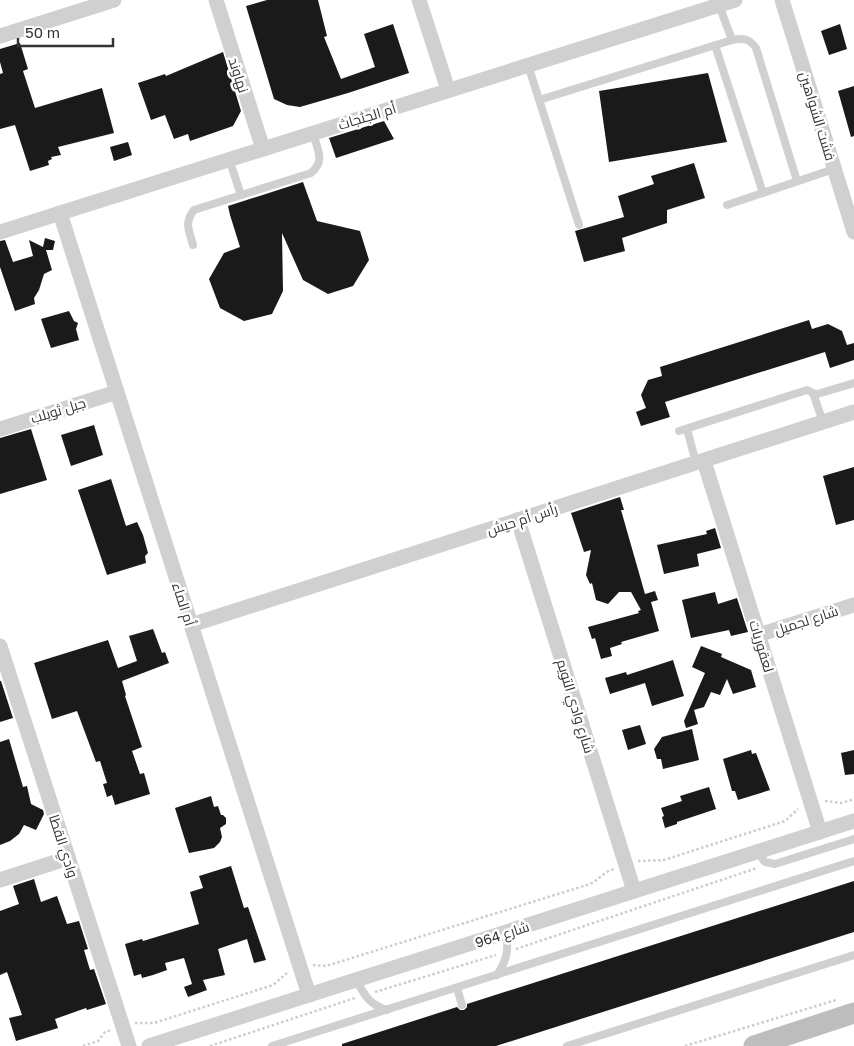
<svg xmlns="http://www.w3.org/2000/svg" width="854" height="1046" font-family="'Golos Text',Cairo,sans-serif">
	<rect width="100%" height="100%" fill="#fff"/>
	<!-- building -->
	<g fill="#1a1a1a">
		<polygon points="267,0 318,0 327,36 324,37 341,79 375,67 364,34 393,24 409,73 348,93 300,107 287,105 274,99 246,6"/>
		<polygon points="840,24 847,49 829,55 821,31"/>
		<polygon points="20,43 28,69 23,71 35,108 102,88 114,133 58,147 61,155 51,157 52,159 48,161 49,165 30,171 15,125 0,129 0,74 3,73 0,62 0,49"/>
		<polygon points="223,52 241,111 233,126 190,141 188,134 174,139 165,115 151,120 138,83 165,74 166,76"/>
		<polygon points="708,73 727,142 609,162 599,91"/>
		<polygon points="854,86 854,136 851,137 838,91"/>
		<polygon points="384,121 394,139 336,158 329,138"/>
		<polygon points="128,142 132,155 114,161 110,147"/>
		<polygon points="694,163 705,198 667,210 667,223 622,238 625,251 584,262 575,231 624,217 618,196 654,184 651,176"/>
		<polygon points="303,182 317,221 360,231 369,260 353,286 328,294 303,280 282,233 283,291 272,314 244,321 220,308 209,279 224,253 240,247 230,215 228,206"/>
		<polygon points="45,238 55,241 53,250 46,250 52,270 44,274 39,290 34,298 35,304 15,311 0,267 0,241 5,240 13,262 33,256 29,240 43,247"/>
		<polygon points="69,311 74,321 78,323 76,329 79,340 51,348 41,319"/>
		<polygon points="809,320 812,329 828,324 842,331 847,345 854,343 854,360 830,368 825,352 665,402 670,417 641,426 636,412 646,408 641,395 648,380 662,376 660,367"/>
		<polygon points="94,425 103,455 71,466 61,435"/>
		<polygon points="31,429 47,480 0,494 0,438"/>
		<polygon points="854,467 854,520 836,525 823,476"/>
		<polygon points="111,479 126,526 137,522 143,535 148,553 145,556 146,563 107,575 78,490"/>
		<polygon points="620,497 624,510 621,510 645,594 655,591 658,600 651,602 659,631 621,642 622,644 610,648 612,656 601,659 595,638 592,639 588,627 639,613 638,611 641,610 631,592 619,592 608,604 596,600 592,583 590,584 586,575 591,550 584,552 571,513"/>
		<polygon points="715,528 721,548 697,554 699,566 664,574 657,545 707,534 706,531"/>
		<polygon points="715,592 718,604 737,598 748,632 731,636 729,630 691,638 682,600"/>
		<polygon points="153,629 162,653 165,652 169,663 122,681 126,695 125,696 142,747 132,751 140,774 144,773 150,794 115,805 112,795 107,797 103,784 107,783 100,761 96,762 77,711 52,719 34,663 108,640 118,668 137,661 129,636"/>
		<polygon points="701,646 722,654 721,657 751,670 756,687 733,694 727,679 720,695 711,692 704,707 694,710 698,724 686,728 684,721 705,673 692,667"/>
		<polygon points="673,660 684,696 652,706 645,683 610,694 605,678 626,672 627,675"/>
		<polygon points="0,681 1,681 13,718 0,722"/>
		<polygon points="640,725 646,744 628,750 622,730"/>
		<polygon points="692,729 699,760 663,769 661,759 657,759 654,749 662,737"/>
		<polygon points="9,739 23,787 27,786 31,804 43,810 44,814 36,830 24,825 19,834 10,841 0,845 0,742"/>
		<polygon points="751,750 752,754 756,753 770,790 738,800 735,791 732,791 723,759"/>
		<polygon points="854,750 854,774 845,775 841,753"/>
		<polygon points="709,787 716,809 677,822 677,824 665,828 662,817 664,816 661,808 682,801 680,796"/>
		<polygon points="211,796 214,807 218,806 221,815 223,815 226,818 226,824 220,828 222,837 220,842 214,848 189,853 175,808"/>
		<polygon points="231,866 244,908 248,907 266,960 254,963 247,939 218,949 225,975 203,980 207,990 188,997 184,987 192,984 184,958 165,963 167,970 153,975 142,978 141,974 134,976 125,944 142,939 143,941 199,924 190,892 203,888 199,876"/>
		<polygon points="34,879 41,902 57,896 67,924 79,921 88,949 84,950 90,970 94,969 106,1004 87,1010 86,1008 55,1019 58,1028 16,1041 9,1018 22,1015 7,972 0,975 0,911 19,904 13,886"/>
		<polygon points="854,881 854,932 496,1046 342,1046 342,1044 457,1007 460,1010 464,1010 467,1007 467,1004"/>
	</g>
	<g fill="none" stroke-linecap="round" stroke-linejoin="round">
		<!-- path -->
		<g stroke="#cdcdcd" stroke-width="2.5" stroke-dasharray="2.5 2.5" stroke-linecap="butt">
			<polyline points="825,801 842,803 854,799"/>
			<polyline points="638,861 664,860 785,821 798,809"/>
			<polyline points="516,949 757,868"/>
			<path d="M313 965 326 966 587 885C599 881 601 873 614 869"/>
			<polyline points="375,992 496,955"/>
			<polyline points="135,1023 154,1023 273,985 288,972"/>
			<polyline points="83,1046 98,1041 105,1032 111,1030"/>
			<polyline points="210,1046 355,998"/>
			<polyline points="685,1046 836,1000"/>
		</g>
		<!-- lane -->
		<g stroke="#d0d0d0" stroke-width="8">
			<polyline points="719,5 732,40"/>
			<polyline points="715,45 763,193"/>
			<polyline points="528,65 579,225"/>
			<path d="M539 100 732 40C743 38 749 38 756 48L797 181"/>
			<polyline points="229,159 241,195"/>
			<polyline points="727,205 834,169"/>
			<path d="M193 245C189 230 184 223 194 210L311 173C326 160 317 150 313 133"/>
			<polyline points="814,395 854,383"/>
			<polyline points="687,429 696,463"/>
			<polyline points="679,431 807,390 813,393 823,422"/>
			<polyline points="757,852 765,862 775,864 854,839"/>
			<path d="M497 975C507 960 509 950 506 932"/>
			<path d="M356 980C365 996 369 1004 387 1010"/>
			<polyline points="457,988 462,1005"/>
			<polyline points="272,1046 854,861"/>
			<polyline points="567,1046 854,955"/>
		</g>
		<!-- street -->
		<g stroke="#d0d0d0" stroke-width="15">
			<polyline points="216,0 263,149"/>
			<polyline points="419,0 448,90"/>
			<polyline points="782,0 854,232"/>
			<polyline points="0,36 114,0"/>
			<polyline points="60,213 309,995"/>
			<polyline points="0,232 735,0"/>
			<polyline points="0,429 117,392"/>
			<polyline points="704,461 820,832"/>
			<polyline points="518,520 634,891"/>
			<polyline points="191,625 854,412"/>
			<polyline points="758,635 854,605"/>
			<polyline points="0,646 129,1046"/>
			<polyline points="0,880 68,858"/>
			<polyline points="149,1046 854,821"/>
		</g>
		<!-- secondary -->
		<polyline stroke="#bdbdbd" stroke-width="21" points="754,1046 854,1013"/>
	</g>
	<g text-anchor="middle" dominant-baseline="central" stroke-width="5" stroke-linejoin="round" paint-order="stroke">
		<!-- street labels -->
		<g font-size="14" fill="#333" stroke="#fff">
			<text transform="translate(239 75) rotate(72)">نهاوند</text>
			<text transform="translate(367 116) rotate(-17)">أم الجثجاث</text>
			<text transform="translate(818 116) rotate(73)">فشت الشواهين</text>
			<text transform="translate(58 410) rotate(-17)">جبل ثويلب</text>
			<text transform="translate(522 519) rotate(-18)">رأس أم حيش</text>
			<text transform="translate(184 604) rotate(72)">أم الماء</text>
			<text transform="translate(806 620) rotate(-18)">شارع لجميل</text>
			<text transform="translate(762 646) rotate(73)">لعقوريات</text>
			<text transform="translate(576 706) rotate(73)">شارع وادي التويم</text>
			<text transform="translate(64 846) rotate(72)">وادي القطا</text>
			<text transform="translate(502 934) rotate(-18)">شارع 964</text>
		</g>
	</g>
	<!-- scale -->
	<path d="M18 38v8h95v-8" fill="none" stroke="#333333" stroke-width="2.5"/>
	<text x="25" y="38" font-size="15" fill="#333333" stroke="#ffffff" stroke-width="4" paint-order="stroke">50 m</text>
</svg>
